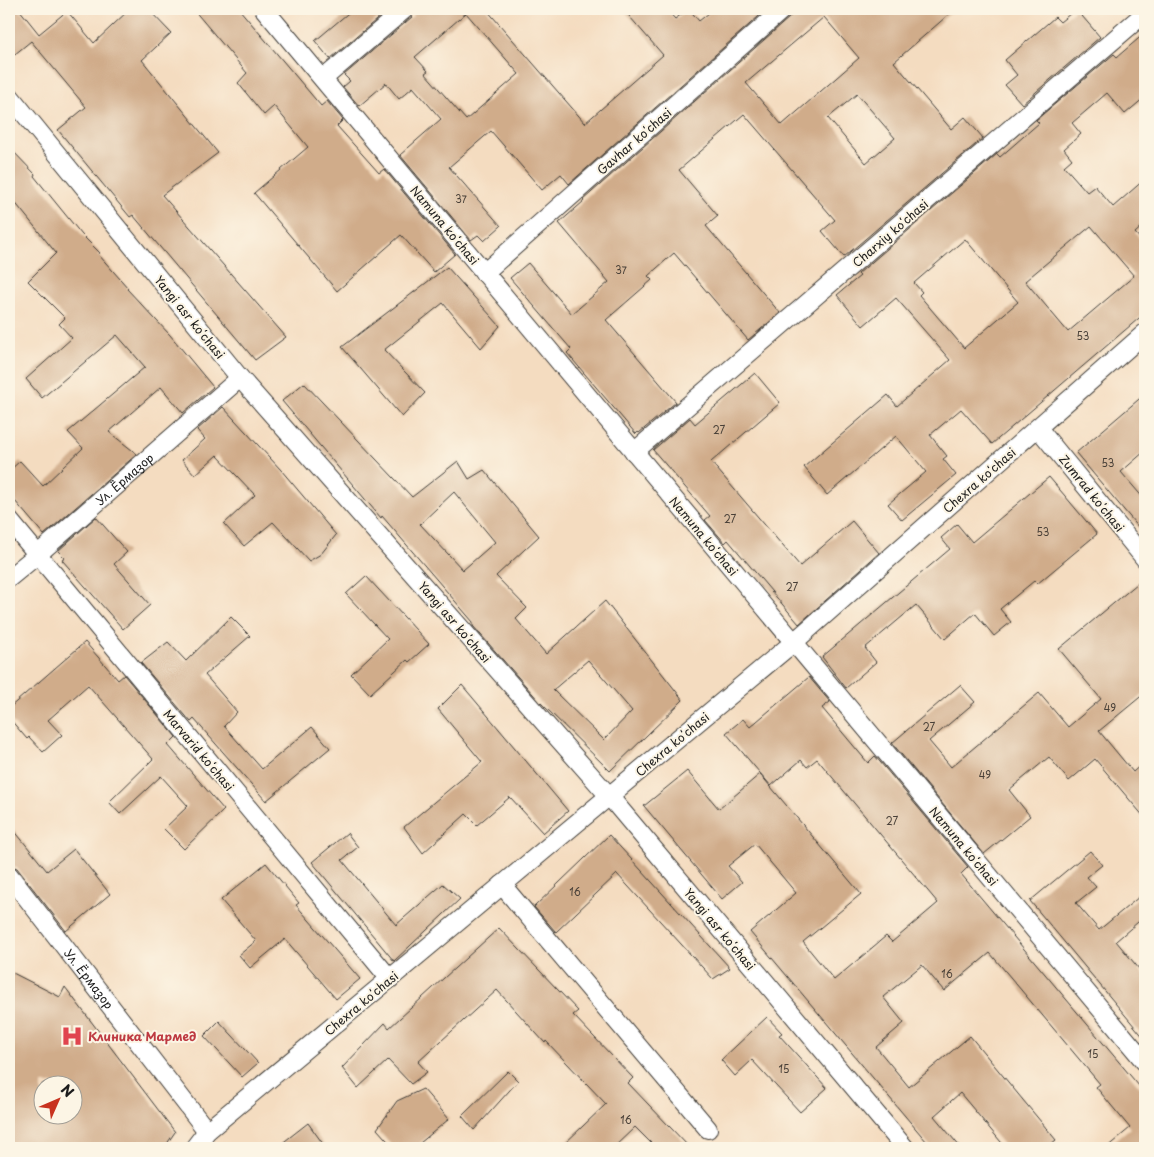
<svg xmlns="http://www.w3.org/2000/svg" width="1154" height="1157" font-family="'Playpen Sans',sans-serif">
	<rect width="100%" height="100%" fill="#fcf5e5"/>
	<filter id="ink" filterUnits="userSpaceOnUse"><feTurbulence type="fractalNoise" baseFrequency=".02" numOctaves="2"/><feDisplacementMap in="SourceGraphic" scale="10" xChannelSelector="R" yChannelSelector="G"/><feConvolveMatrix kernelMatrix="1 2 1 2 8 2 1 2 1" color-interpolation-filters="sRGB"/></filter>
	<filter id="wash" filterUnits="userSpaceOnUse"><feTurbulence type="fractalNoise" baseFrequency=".0096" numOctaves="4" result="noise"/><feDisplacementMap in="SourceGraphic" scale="20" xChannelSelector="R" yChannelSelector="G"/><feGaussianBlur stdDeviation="1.12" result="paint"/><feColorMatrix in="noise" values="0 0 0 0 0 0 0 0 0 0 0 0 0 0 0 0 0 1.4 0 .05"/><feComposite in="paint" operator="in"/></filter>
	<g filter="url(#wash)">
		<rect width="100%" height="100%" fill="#f4dcc0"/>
		<g id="blocks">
			<!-- building -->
			<g fill="#d0ac8a" fill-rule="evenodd">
				<polygon points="9,9 19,9 39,34 67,11 94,43 130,9 148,9 171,33 142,60 218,153 162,195 286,337 255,360 133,215 130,217 58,130 86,107 31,41 9,59"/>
				<polygon points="193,9 239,9 321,106 327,101 343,120 337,126 379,173 384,169 455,254 434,272 401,235 337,291 254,193 308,147 274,106 264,115 238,83 247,73"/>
				<polygon points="353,9 389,9 330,59 315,41"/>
				<path d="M415 9H486L585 123 663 55 623 9H666L675 19 689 9 699 21 714 9H767L569 184 561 174 542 190 491 131 449 167 501 226 484 241 478 235 471 240 400 155 441 119 413 87 399 99 386 83 359 106 343 87 350 81 344 75 412 17ZM466 13 519 74 466 120 425 73 428 71 415 57Z"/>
				<path d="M793 9H955L894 62 951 129 965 117 983 138 844 257 822 231 835 220 744 114 679 170 718 216 706 226 780 313 748 340 674 253 648 276 652 280 606 320 676 402 639 433 638 432 636 434 567 353 571 349 510 278 528 263 572 314 609 282 559 223 584 201 583 200 790 17ZM824 17 859 58 782 125 746 83ZM857 94 895 138 866 163 828 118Z"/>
				<polygon points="1076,9 1100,37 1022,104 1005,85 1017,75 1005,60 1055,17 1060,22"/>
				<path d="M1145 33V97L1125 114 1107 93 1072 123 1081 134 1064 149 1072 159 1064 166 1087 192 1095 186 1113 207 1145 179V224L1135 233 1145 244V313L992 444 961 409 930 435 947 456 943 459 956 475 902 520 888 504 926 472 896 436 827 495 804 467 888 395 897 406 950 360 896 298 863 326 837 295 860 276 858 274 997 154 1000 157 1039 123 1036 120 1114 54 1117 57ZM1091 226 1134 276 1068 332 1025 281ZM965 239 1018 302 964 348 919 295 922 292 914 283Z"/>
				<polygon points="9,147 35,174 34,176 82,235 100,253 98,254 128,288 127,289 170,335 213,387 183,413 161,387 109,432 137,454 44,535 9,494 9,471 20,461 43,486 83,448 68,432 145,367 117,335 42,398 26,379 72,338 59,324 65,318 28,281 56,253 9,195"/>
				<polygon points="447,267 500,326 481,348 443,303 384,350 425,393 402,417 342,347"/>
				<polygon points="755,373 780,403 711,462 800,566 852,521 879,553 799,624 728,540 725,543 705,520 710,516 653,450 690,418 695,424"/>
				<path d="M304 383 412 497 458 461 469 479 484 470 539 536 496 576 527 608 516 619 546 654 605 601 683 700 610 771 540 702 473 626V622L382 516 381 518 282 401ZM454 492 495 542 463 570 420 524ZM588 660 632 711 604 740 553 690Z"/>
				<polygon points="1145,394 1145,451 1121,472 1145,500 1145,535 1076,453"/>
				<polygon points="223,407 281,470 336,535 321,554 309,561 273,522 244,546 224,524 255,495 217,455 195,475 182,460 205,439 197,430"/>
				<polygon points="1049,477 1097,534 1037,584 1034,581 1000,609 1011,622 994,636 975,613 945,639 916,605 865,648 876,662 846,688 822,657 950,549 941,538 957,524 972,542"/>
				<polygon points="96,517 127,552 114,564 150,605 123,629 62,560 65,558 58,551"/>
				<polygon points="366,576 429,644 409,662 407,660 370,694 351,674 388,639 346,594"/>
				<polygon points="1138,583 1145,592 1145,693 1099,731 1133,772 1145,761 1145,818 1095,759 1069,781 1049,757 1009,790 1030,816 984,854 892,743 960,685 975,702 929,741 951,767 1039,693 1068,727 1101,699 1059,649"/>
				<polygon points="231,617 250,636 205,675 237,712 224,726 262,769 312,727 330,748 266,801 194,719 191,722 141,663 168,642 186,661"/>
				<polygon points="85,642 118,680 124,675 176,737 168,745 224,810 184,849 164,829 188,806 161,776 120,814 109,802 153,759 88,685 48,720 62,735 43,752 29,737 27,739 9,718 9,708"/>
				<polygon points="809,677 830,702 822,708 868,763 875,756 968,867 961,874 1145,1093 1145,1148 1106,1148 1130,1128 1096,1087 1100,1084 990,953 944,991 922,965 883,997 904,1023 876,1047 909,1087 970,1036 1056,1140 1046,1148 1006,1148 960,1093 934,1116 961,1148 932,1148 750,932 796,893 755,844 728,866 742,882 722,899 644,806 687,771 719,809 760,774 861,894 803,942 834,980 886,936 892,942 938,903 817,759 807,767 801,760 771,786 726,733 743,719 750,727"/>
				<polygon points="462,685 568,811 543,833 510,797 477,825 466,814 423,853 404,827 482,762 438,709"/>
				<polygon points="9,824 47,871 74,849 110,894 66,931 17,868 9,865"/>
				<polygon points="347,833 358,847 342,860 396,925 443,884 460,899 394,961 312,862"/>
				<polygon points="609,835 632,860 730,968 713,979 617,874 556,932 548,923 534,907"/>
				<polygon points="1090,851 1102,865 1087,877 1096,887 1076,903 1099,930 1145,892 1145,916 1116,941 1145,976 1145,1039 1030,901"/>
				<polygon points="266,863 299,903 296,905 360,979 336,999 285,939 250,968 239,955 256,941 221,900"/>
				<polygon points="499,928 578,1011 573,1015 633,1078 628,1083 690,1148 656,1148 635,1127 613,1148 560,1148 606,1104 546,1041 545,1043 497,990 418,1062 427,1072 411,1084 388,1060 358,1088 342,1068 385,1023 389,1028"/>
				<path d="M9 971 60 997 65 987 175 1132 164 1148H9ZM42 1084H72V1114H42Z"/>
				<polygon points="767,1017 782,1033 779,1035 827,1088 800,1112 752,1060 735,1076 721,1060"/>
				<polygon points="219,1021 258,1063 242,1077 204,1036"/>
				<polygon points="508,1071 518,1081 474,1130 462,1116"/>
				<polygon points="423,1089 449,1119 414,1148 394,1148 377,1129 397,1101"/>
				<polygon points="308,1123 326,1148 276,1148"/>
			</g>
		</g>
	</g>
	<g filter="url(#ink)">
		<use href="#blocks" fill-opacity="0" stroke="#3c3935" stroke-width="1"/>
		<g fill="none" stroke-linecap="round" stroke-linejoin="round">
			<!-- minor casing -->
			<g stroke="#3c3935" stroke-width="20">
				<g id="minor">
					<polyline points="264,9 1145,1062"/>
					<polyline points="323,79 405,9"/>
					<polyline points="9,95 240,378 609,796 905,1148"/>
					<polyline points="484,273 783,9"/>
					<polyline points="1038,428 1145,559"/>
					<polyline points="634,452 1145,13"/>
					<polyline points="9,520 390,979"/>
					<path id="s1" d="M9 578 37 555 240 378"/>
					<path id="s2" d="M9 875 207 1131"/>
					<polyline points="502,885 708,1129"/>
					<polyline points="194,1148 207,1131 794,642 1145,333"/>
				</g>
			</g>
			<!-- minor -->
			<use href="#minor" stroke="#fff" stroke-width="18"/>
		</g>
	</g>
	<!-- icons -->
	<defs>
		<g id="hospital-bare" transform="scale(1.725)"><path d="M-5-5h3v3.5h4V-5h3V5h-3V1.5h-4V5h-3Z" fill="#e0444e" stroke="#fcf5e5" stroke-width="2.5" paint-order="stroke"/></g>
	</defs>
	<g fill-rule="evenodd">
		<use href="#hospital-bare" x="72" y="1036"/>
	</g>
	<g text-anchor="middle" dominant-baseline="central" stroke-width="4" stroke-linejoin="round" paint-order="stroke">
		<!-- number labels -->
		<g font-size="10" fill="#494038">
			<text x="461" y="198">37</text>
			<text x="621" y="269">37</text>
			<text x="1083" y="335">53</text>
			<text x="719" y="429">27</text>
			<text x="1108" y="462">53</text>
			<text x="730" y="518">27</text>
			<text x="1043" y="531">53</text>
			<text x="792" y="586">27</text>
			<text x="1110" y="707">49</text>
			<text x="929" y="726">27</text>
			<text x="985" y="774">49</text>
			<text x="892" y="820">27</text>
			<text x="575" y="891">16</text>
			<text x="947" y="973">16</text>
			<text x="1093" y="1053">15</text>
			<text x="784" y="1068">15</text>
			<text x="626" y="1119">16</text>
		</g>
		<!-- street labels -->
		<g font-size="12" fill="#1c1c1c" stroke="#fcf5e5">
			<text transform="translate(634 141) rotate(-41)">Gavhar koʻchasi</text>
			<text transform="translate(445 225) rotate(50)">Namuna koʻchasi</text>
			<text transform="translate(890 233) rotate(-41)">Charxiy koʻchasi</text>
			<text transform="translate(190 317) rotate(51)">Yangi asr koʻchasi</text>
			<text stroke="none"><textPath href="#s1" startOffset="152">Ул. Ёрмазор</textPath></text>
			<text transform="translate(979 480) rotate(-41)">Chexra koʻchasi</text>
			<text transform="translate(1092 493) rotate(51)">Zumrad koʻchasi</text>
			<text transform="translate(704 536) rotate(50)">Namuna koʻchasi</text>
			<text transform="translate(455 622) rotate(49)">Yangi asr koʻchasi</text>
			<text transform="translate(672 744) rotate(-40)">Chexra koʻchasi</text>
			<text transform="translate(199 750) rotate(50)">Marvarid koʻchasi</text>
			<text transform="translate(964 846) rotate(50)">Namuna koʻchasi</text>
			<text transform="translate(720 929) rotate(50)">Yangi asr koʻchasi</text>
			<text stroke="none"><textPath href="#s2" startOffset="131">Ул. Ёрмазор</textPath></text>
			<text transform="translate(361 1003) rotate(-40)">Chexra koʻchasi</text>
		</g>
		<!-- health labels -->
		<g font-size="12" font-weight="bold" fill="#be3a42" stroke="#fcf5e5" text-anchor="start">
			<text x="88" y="1036">Клиника Мармед</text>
		</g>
	</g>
	<!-- margin -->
	<rect width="1154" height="1157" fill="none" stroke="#fcf5e5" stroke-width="30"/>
	<!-- north arrow -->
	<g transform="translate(58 1100) rotate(45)"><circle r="24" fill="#fcf5e5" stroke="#a29e95"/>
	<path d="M0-4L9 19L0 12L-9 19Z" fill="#c8321e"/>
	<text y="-8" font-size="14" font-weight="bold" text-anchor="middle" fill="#1c1c1c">N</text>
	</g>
</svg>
